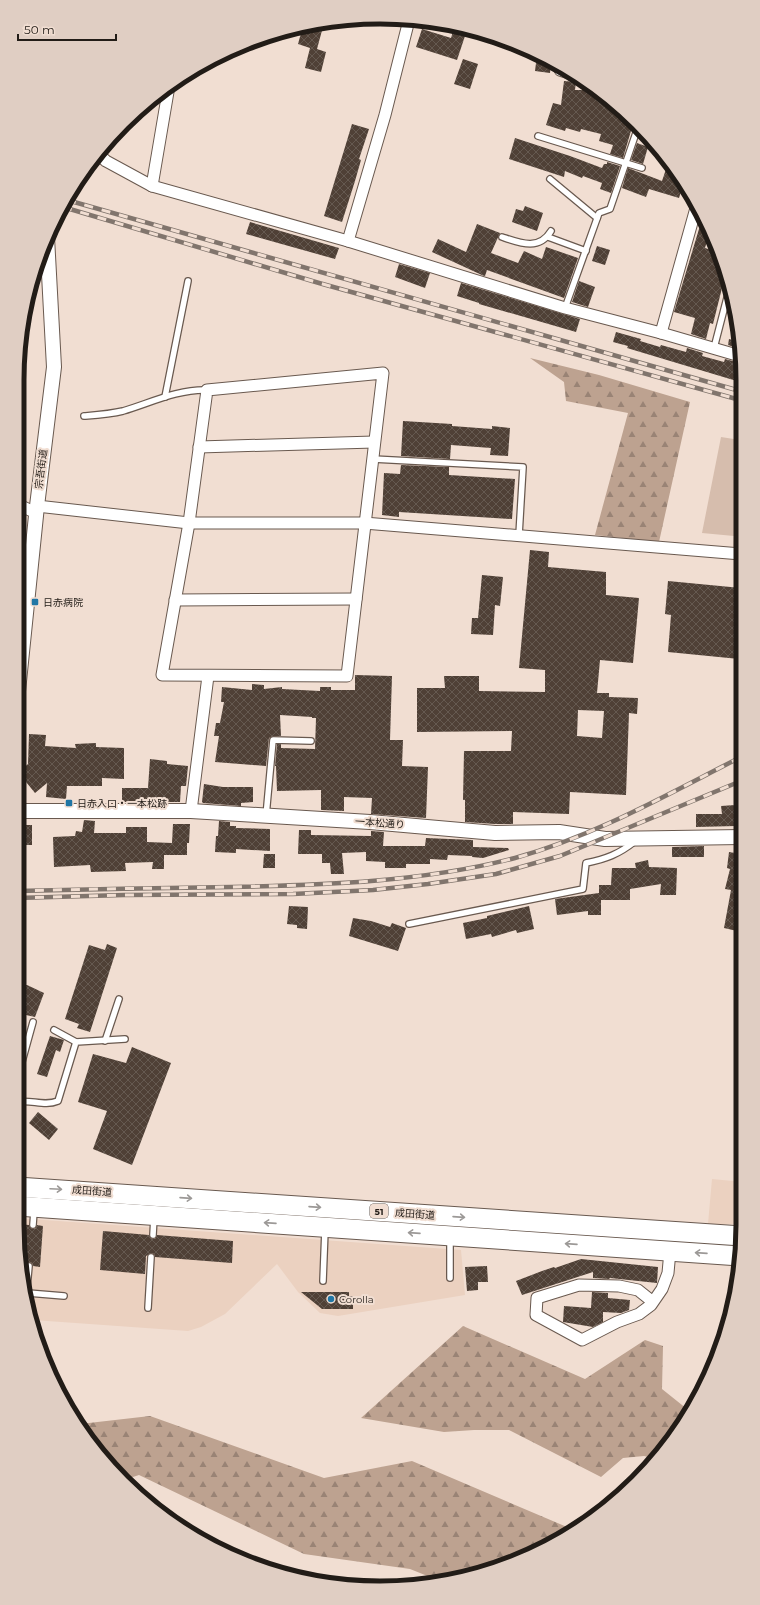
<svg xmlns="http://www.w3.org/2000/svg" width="760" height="1605" font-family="Montserrat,'Noto Sans JP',sans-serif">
	<defs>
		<pattern id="forest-firs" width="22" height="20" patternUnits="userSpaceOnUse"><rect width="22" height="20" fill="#bda290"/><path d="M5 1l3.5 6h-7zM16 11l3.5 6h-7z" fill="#998375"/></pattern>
		<pattern id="building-cross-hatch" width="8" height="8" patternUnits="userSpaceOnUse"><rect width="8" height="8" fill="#4f4036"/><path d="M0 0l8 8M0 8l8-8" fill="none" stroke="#655950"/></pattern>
	</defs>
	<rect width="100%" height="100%" fill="#f1ded2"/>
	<!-- built -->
	<g fill="#ebd1c0">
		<polygon points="712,1179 743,1182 743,1224 708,1224"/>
		<polygon points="17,1218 461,1250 465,1295 338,1316 320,1313 298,1292 277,1264 225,1314 201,1327 188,1331 33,1320"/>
	</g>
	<!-- forest -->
	<g fill="url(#forest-firs)">
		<polygon points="530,358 599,375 690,402 659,542 595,535 628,413 566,401 564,382"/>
		<polygon points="463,1326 585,1379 645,1340 663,1346 662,1389 687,1409 656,1459 644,1456 623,1458 601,1477 509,1430 474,1430 444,1432 361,1418"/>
		<polygon points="150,1416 324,1478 412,1461 574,1530 541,1550 440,1581 410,1569 304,1554 139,1475 124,1480 92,1446 80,1424"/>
	</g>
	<!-- green -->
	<polygon fill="#d6bdad" points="721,437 740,440 741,551 733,550 734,536 702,533"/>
	<!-- building -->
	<g fill="url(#building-cross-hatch)" fill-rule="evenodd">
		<polygon points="324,23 317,49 326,52 321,72 305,68 310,48 298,44 303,26"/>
		<polygon points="455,25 465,28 462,36 465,36 457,60 416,47 422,29 451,38"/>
		<polygon points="537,55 551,63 550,73 535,71"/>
		<polygon points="463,59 478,64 470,89 454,84"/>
		<polygon points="564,81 576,82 575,90 598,90 601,92 605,96 605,100 610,101 633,124 623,158 610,154 613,145 599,141 601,134 581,129 580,132 566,128 565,131 546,125 553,103 561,105"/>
		<polygon points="352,124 369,129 359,159 361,160 355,181 342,222 324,216"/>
		<polygon points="515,138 570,156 602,168 604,164 607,164 607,162 620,166 611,193 600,189 602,183 583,176 582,178 565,171 564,177 509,159"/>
		<polygon points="637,143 648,147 643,164 631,160"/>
		<polygon points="669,160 683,185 679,198 649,189 646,197 622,188 628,168 662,181"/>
		<polygon points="525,206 543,213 537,231 512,222 516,209 523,211"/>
		<polygon points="702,219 710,231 705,248 718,252 725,276 713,324 710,323 706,339 691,334 695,318 674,312"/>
		<polygon points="250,222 339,248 335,259 246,234"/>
		<polygon points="477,224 500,233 491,253 518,263 524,251 542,259 546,247 578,258 564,298 487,270 485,276 484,276 432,252 438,239 466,252"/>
		<polygon points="597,246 610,250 605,265 592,261"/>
		<polygon points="399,264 430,273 425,288 395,277"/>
		<polygon points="579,281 595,287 588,307 572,302"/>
		<polygon points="461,283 580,319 576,332 479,304 479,303 457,296"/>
		<polygon points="616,332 641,339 640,341 660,347 661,345 686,352 687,348 703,353 702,356 724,362 725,359 740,363 740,382 627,348 628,346 613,342"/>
		<polygon points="729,339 740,342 740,349 728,345"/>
		<polygon points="403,421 452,424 452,426 492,429 492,426 510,428 508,456 490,455 491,448 451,445 450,459 401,456"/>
		<polygon points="401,465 449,467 449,475 515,479 512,519 399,512 399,517 382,515 384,473 400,474"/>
		<path d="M530 550 549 552 548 567 606 572V595L639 598 633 663 600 660 597 693H609V697L638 698 637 714 629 713 626 795 570 792 569 814 513 812V824H495L465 822V800H463L464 751H511L512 731 417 732V688H445L444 676H479V691L545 692V670L519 668ZM578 710 604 711 602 738 577 736Z"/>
		<polygon points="482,575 503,577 500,606 495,605 493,635 471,634 472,618 478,618"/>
		<polygon points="668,581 741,588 741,640 739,659 668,652 671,615 665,614"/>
		<polygon points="355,675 392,676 390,740 403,740 402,766 428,767 426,818 371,814 372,798 344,797 344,811 321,810 321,790 277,791 276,766 275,766 277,744 281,744 281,748 315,749 316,718 312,718 312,717 280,715 281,736 273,736 269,738 266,766 215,762 219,736 214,736 216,723 220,723 224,702 221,702 222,687 252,690 252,684 264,685 264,689 282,687 282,689 320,691 320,687 331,687 331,690 355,690"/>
		<polygon points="29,734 46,735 45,746 76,748 75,744 96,743 96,747 124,748 124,779 102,778 102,786 67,786 66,799 46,797 47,783 35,793 18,772 28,764"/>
		<polygon points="150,759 167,761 167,764 188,766 186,786 181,786 180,802 122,802 122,788 148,788"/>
		<polygon points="204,784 223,787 253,787 253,802 241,803 241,806 203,803 202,802"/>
		<polygon points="735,805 736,826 696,827 696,814 722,814 721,806"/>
		<polygon points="84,820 95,821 94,833 126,833 126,827 147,827 147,842 172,843 173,824 190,824 189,843 187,843 187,855 164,855 164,869 152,869 153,862 125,863 126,871 91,872 90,865 54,867 53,837 75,836 76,831 82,832"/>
		<polygon points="219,821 230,822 230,826 236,826 236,828 270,829 270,851 236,849 236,853 215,852 216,836 218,836"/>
		<rect x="20" y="825" width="12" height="20"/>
		<polygon points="299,830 311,830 311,835 371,836 371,831 384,832 383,846 425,846 426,838 473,840 473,847 508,848 509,850 483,858 472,857 472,856 448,855 447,860 430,859 430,864 406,864 406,868 385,868 385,862 366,861 366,852 342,853 344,874 331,874 330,863 322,863 322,854 298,854"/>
		<polygon points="704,846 704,857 672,857 672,847"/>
		<polygon points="729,852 742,854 742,907 737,931 724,928 731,890 725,889 730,869 727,868"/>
		<polygon points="264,854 275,854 275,868 263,868"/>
		<polygon points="648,860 649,867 677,868 676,895 660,895 661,884 630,889 630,900 601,900 601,915 588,915 588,911 557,915 555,899 599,893 599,885 611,885 612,868 636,868 635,863"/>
		<polygon points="289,906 308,907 307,929 297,928 297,925 287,924"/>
		<polygon points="529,906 534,929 517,933 516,930 492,937 491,934 466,939 463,923 487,918 487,916"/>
		<polygon points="353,918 371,921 390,927 392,923 406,928 398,951 349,936"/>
		<polygon points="107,944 117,948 90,1032 77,1028 79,1024 65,1019 89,945 105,950"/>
		<polygon points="17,985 27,985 44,993 35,1017 26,1015 21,1037 17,1037"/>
		<polygon points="50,1036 64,1040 60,1052 56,1050 47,1077 37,1074"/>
		<polygon points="132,1047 171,1063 132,1165 93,1149 107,1111 78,1102 93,1054 126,1063"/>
		<polygon points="38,1112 58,1129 49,1140 29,1123"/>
		<polygon points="17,1224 29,1225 32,1229 35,1229 37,1225 43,1226 40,1267 33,1266 32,1263 29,1262 24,1265"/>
		<polygon points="103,1231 149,1235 152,1239 155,1239 157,1235 233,1241 232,1263 155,1257 154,1254 151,1253 146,1256 145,1274 100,1270"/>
		<polygon points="581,1259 658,1267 657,1283 610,1278 609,1279 593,1278 593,1272 522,1295 516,1281 542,1271 554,1267 555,1268"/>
		<polygon points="487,1266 488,1282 478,1282 478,1290 467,1291 465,1267"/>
		<polygon points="301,1292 349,1292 349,1296 353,1296 353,1309 322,1309"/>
		<polygon points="592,1292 608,1293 608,1298 630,1300 629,1310 621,1313 603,1312 603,1322 593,1327 563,1322 564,1306 591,1308"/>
	</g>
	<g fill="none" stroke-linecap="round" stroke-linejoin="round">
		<!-- service casing -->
		<g stroke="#69594f" stroke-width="8">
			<g id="service">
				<polyline points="538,136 642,168"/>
				<polyline points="550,179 597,218"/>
				<path d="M502 237C520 243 539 251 551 231"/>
				<polyline points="548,237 586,251"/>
				<polyline points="565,308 599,213 610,209 637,130"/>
				<polyline points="714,348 729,290"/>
				<polyline points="165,397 188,281"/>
				<path d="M84 416C97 415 111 414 123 411 150 403 178 389 207 390"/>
				<polyline points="373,459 523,467 519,535"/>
				<polyline points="266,816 273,740 311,741"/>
				<path d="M409 924 583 889 586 863C606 859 619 854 634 842"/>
				<polyline points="54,1030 76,1042"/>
				<polyline points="105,1041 119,999"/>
				<polyline points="17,1080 33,1022"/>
				<path d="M17 1102C31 1099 44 1107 58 1101L76 1042 125 1039"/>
				<polyline points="33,1225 34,1211"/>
				<polyline points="153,1235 154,1217"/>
				<polyline points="450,1238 450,1278"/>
				<polyline points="323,1281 325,1230"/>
				<polyline points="27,1288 29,1266"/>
				<polyline points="28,1293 64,1296"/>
				<polyline points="148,1308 151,1257"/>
			</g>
		</g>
		<!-- minor casing -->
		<g stroke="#69594f" stroke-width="13">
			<g id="minor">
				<polyline points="561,69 560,70 566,72"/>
				<polyline points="98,154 106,161 152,186 348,241 565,308 661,333 740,356"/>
				<polyline points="152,186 169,86"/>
				<polyline points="348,241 385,115 409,20"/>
				<polyline points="661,333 696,208"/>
				<polygon points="383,373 347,676 162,675 189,523 207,390"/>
				<polyline points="199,447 374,442"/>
				<polyline points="17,504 36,513"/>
				<polyline points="37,506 189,523 364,523 741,554"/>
				<polyline points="175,600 356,599"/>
				<polyline points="191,811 208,676"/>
				<polyline points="653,1302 638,1290 619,1286 579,1285 537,1298 536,1315 582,1340 617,1322 639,1314 651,1305 662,1289 668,1273 670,1251"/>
			</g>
		</g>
		<!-- tertiary casing -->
		<g stroke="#69594f" stroke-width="16">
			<g id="tertiary">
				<polyline points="17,701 37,506 54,367 47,237"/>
				<polyline points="17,811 191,811 370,822 495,833 559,832 605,839 742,837"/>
			</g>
		</g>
		<!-- trunk casing -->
		<g stroke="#69594f" stroke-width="21">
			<g id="trunk">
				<polyline points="17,1187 742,1236"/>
				<polyline points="17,1206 740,1256"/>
			</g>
		</g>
		<!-- service -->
		<use href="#service" stroke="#fff" stroke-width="5.5"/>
		<!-- minor -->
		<use href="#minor" stroke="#fff" stroke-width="11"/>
		<!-- tertiary -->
		<use href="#tertiary" stroke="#fff" stroke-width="14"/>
		<!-- trunk -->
		<use href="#trunk" stroke="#fff" stroke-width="19"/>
		<!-- rail casing -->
		<g stroke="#81756d" stroke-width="4.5">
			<g id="rail">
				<polyline points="67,200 740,391"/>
				<polyline points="63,207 319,283 740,400"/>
				<path d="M17 891C88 889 160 888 231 887 326 885 423 882 515 858 595 836 668 794 741 757"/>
				<polyline points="17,898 124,895 293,894 373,890 428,884 496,874 560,856 741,781"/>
			</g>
		</g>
		<!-- rail -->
		<use href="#rail" stroke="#f1ded2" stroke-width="3" stroke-dasharray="9" stroke-linecap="butt"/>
	</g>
	<!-- one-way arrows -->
	<defs><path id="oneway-shaft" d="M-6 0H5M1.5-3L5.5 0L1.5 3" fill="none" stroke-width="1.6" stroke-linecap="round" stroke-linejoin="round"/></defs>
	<g stroke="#9c9997">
		<use href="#oneway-shaft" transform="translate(56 1189) rotate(3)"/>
		<use href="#oneway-shaft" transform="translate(186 1198) rotate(4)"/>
		<use href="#oneway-shaft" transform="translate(315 1207) rotate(4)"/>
		<use href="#oneway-shaft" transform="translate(459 1217) rotate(4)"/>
		<use href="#oneway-shaft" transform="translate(270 1223) rotate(-176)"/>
		<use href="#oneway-shaft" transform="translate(414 1233) rotate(-176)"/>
		<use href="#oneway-shaft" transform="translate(571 1244) rotate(-176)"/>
		<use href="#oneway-shaft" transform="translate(701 1253) rotate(-176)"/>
	</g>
	<!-- markers -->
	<g fill="#2076a5" stroke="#f1ded2" stroke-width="1.5">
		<rect x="31" y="598" width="8" height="8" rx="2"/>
		<rect x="65" y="799" width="8" height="8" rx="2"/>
		<circle cx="331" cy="1299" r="4"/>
	</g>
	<g text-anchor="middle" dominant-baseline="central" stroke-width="4" stroke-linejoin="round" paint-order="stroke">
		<!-- shield labels -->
		<rect fill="#f1ded2" stroke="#60564f" stroke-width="1" x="370" y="1204" width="18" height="14" rx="3"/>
		<g font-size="9" font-weight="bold" fill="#221c17">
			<text x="379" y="1211">51</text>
		</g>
		<!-- street labels -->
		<g font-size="10" fill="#221c17" stroke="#f1ded2">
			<text transform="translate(41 469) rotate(-83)">宗吾街道</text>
			<text transform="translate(380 823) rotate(4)">一本松通り</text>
			<text transform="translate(92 1191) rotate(4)">成田街道</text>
			<text transform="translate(415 1214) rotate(4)">成田街道</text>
		</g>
		<!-- poi labels -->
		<g font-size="10" fill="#221c17" stroke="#f1ded2" text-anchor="start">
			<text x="43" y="602">日赤病院</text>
			<text x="77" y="803">日赤入口・一本松跡</text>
			<text x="339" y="1299">Corolla</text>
		</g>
	</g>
	<!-- crop -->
	<path d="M0 0H760V1605H0ZM380 24H380A356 356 0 0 1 736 380V1225A356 356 0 0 1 380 1581H380A356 356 0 0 1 24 1225V380A356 356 0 0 1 380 24Z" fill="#e0cec3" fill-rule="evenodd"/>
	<path fill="none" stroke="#221c17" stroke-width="5" d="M380 24H380A356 356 0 0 1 736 380V1225A356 356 0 0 1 380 1581H380A356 356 0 0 1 24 1225V380A356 356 0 0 1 380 24Z"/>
	<!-- scale -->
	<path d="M18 34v6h98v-6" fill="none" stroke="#221c17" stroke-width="2"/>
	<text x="24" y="34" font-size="12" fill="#221c17" stroke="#f1ded2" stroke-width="3" paint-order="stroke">50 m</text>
</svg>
